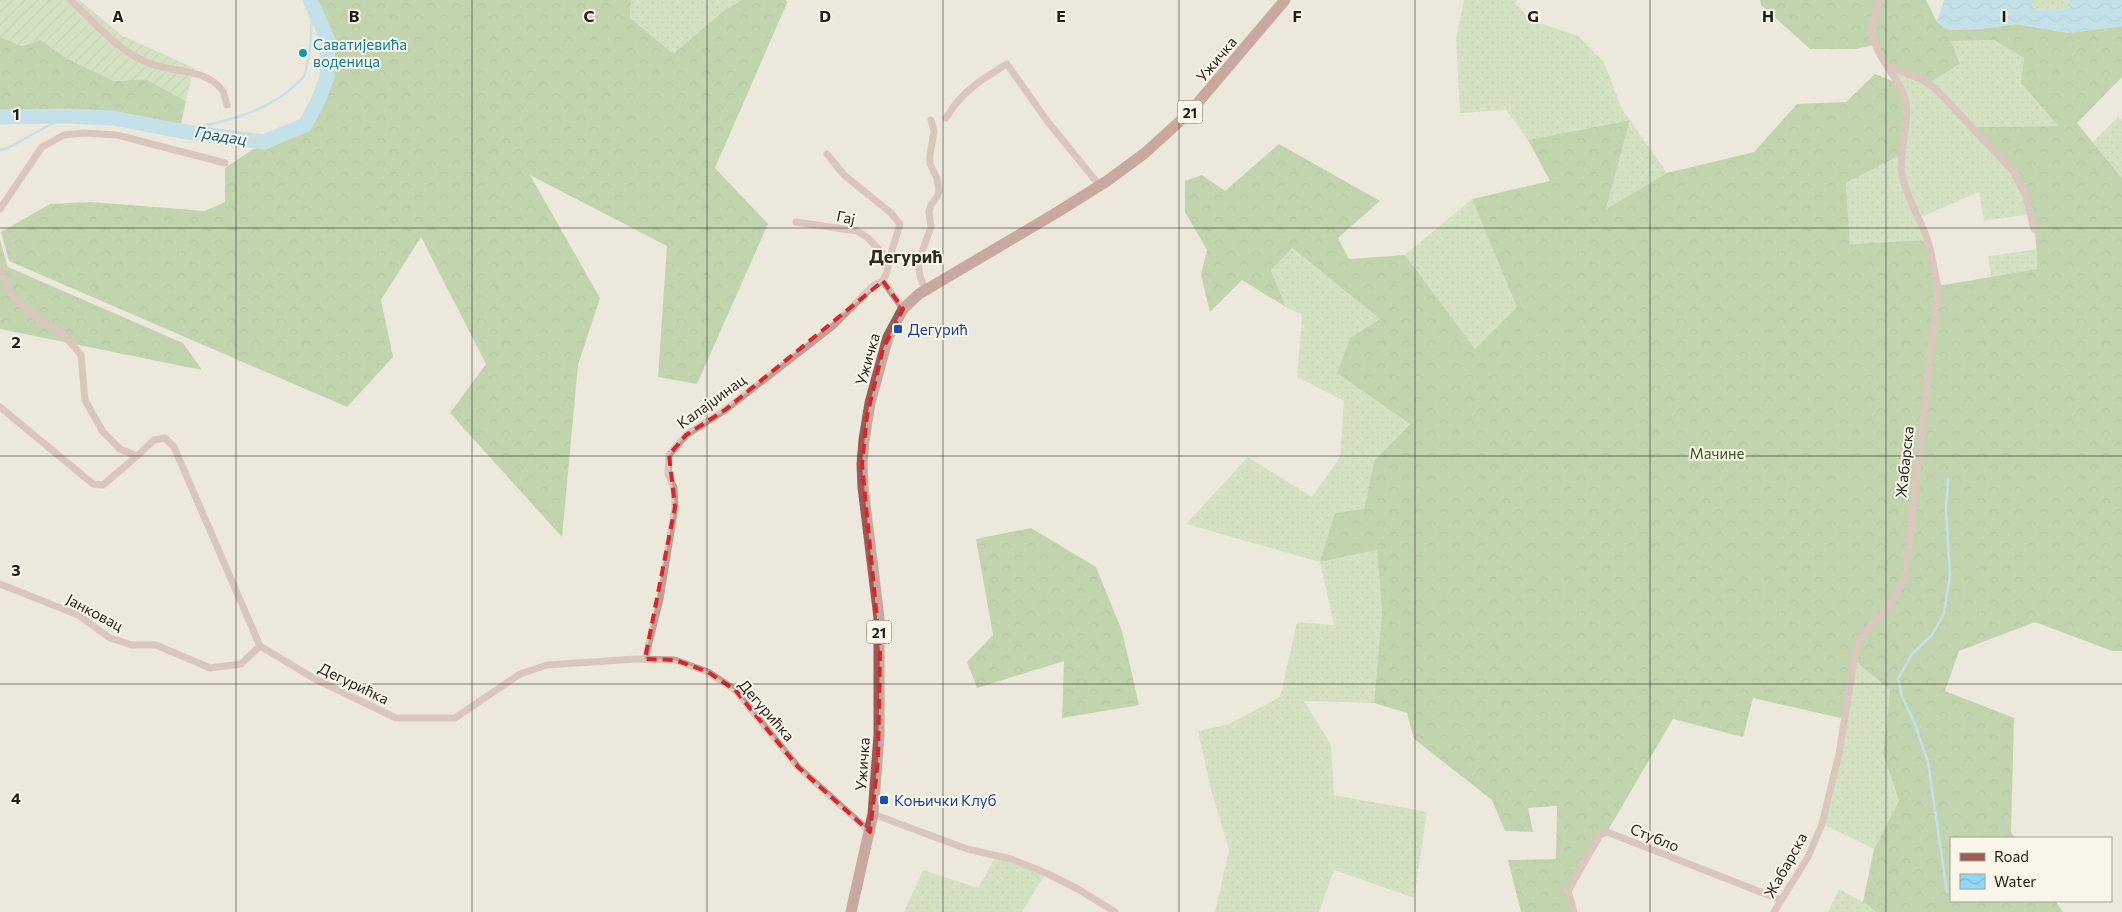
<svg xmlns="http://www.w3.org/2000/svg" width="2122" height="912" font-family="Commissioner,sans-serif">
	<defs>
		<pattern id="grass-dots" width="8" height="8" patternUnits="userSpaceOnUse" patternTransform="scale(1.25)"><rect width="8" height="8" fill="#b5daa4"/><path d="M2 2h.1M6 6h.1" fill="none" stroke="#9bbb8d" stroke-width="1.8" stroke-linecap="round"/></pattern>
		<pattern id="forest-crowns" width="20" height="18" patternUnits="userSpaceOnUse" patternTransform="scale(1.25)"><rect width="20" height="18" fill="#8cbb77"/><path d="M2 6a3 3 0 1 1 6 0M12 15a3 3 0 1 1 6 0" fill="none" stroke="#78a066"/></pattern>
		<pattern id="garden-furrows" width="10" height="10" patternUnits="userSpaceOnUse" patternTransform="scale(1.25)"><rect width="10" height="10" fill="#b5daa4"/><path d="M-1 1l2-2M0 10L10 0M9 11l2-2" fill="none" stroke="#9bbb8d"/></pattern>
		<pattern id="water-waves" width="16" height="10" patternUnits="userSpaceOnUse" patternTransform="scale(1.25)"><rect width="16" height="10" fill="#92d7fa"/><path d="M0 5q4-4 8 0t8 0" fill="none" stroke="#7eb8d6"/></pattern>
	</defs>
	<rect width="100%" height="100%" fill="#ece9dc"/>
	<!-- grass -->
	<g fill="url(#grass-dots)">
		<polygon points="631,0 742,0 725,10 673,55 630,18"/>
		<polygon points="1464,0 1517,0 1515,3 1529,19 1578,36 1604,62 1622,109 1667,173 1606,209 1630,120 1528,140 1506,110 1460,113 1456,39"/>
		<polygon points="2032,0 2069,0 2067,9 2036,10 2033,7"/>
		<polygon points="1994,40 2024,58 2021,83 2058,126 1973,127 2013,171 2030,214 1984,221 1979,192 1919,218 1928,240 1850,244 1846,183 1901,155 1907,115 1890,67 1929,83 1960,64 1951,41"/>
		<polygon points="2118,117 2122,120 2122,178 2093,142"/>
		<polygon points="1472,199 1518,307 1475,350 1405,255"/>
		<polygon points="1292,248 1380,319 1350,338 1337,373 1410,423 1374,461 1364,509 1321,562 1377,550 1382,612 1374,703 1304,701 1331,745 1334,795 1427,812 1414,898 1334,870 1319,912 1215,912 1229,850 1210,786 1198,731 1229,724 1280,697 1297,622 1334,625 1320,562 1186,524 1248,457 1312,497 1340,457 1344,401 1297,377 1302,315 1286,307 1271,269"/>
		<polygon points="2037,249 2038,269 1991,277 1988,256"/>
		<polygon points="1854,660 1890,690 1883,754 1899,802 1874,849 1822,824"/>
		<polygon points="996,856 1046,873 1022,912 904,912 923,870 978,888"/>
		<polygon points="1839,889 1863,902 1876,912 1828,912"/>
	</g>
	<!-- forest -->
	<g fill="url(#forest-crowns)">
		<polygon points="310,0 631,0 630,18 673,54 725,10 742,0 786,0 787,3 715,168 768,224 697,384 658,377 667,246 530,175 600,298 578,365 562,537 450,413 486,364 421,237 381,300 393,357 347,407 9,261 1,232 50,204 91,202 205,211 225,202 225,168 264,142 305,125 318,101 327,77 328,40"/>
		<path d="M1760 0H1926L1937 22 1947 30 1980 29 2015 24 2069 33 2122 26V77L2077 123 2122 178V651H2112L2035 622 1959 651 1945 691 2014 718 2011 832 2015 838H1951V901H2055L2063 912H1876L1863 902 1874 849 1899 801 1883 754 1890 690 1854 660 1845 719 1753 698 1743 737 1673 719 1607 832 1600 835 1568 891 1574 912H1521L1508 860 1556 859 1557 806 1528 808 1533 832 1505 831 1492 800 1414 739 1407 713 1374 703 1382 612 1377 550 1320 562 1335 513 1364 509 1374 461 1410 424 1337 373 1350 338 1380 319 1292 248 1271 270 1286 307 1242 280 1210 312 1201 275 1207 250 1185 212V181L1202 175 1225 191 1279 144 1380 201 1338 238 1349 259 1405 255 1475 349 1517 307 1472 199 1550 181 1528 140 1630 120 1606 209 1667 173 1754 152 1797 104 1846 102 1875 74 1898 83 1904 98 1901 155 1846 183 1850 244 1928 240 1938 286 2037 269C2038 237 2030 200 2014 173 2004 157 1984 141 1972 127L2058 126 2021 83 2024 58 1994 40 1951 41 1960 64 1929 83 1890 67 1875 45 1855 49H1810L1761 5Z"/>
		<path d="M0 37 22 46 41 40 66 58 114 81 146 79 186 101 181 124C121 112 61 109 0 110Z"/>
		<polygon points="0,240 8,267 183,343 202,370 0,329"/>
		<polygon points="1031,528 1096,567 1122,631 1139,705 1062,718 1064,661 977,688 967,662 993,635 976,539"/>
	</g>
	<!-- garden -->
	<polygon fill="url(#garden-furrows)" points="0,0 79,0 123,36 194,68 186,101 146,79 114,81 66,58 41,40 22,46 0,37"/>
	<!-- water -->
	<polygon fill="url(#water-waves)" points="1944,0 2032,0 2033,7 2037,10 2067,9 2069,0 2122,0 2122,26 2069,33 2015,24 1980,29 1947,30 1937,22"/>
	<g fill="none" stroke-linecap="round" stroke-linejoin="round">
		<!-- stream -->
		<g stroke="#92d7fa" stroke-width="2.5">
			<path d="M180 131C218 123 264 114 293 87 297 83 302 80 304 76 312 53 311 26 312 3"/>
			<polyline points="0,150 8,148 66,116"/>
			<polyline points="1947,892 1928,762 1914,722 1902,696 1898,679 1912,654 1932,635 1944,613 1950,575 1946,509 1948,479"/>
		</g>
		<!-- river -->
		<polyline stroke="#92d7fa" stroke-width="15" points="0,117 66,116 113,118 180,131 264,142 305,125 318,101 327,77 328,40 310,0"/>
		<!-- minor -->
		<g stroke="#c39b97" stroke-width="7">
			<path d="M70 0C96 23 118 52 151 64 174 72 206 69 222 90 225 94 225 100 227 105"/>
			<polyline points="1890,67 1921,79 1936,89 2013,171 2026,197 2034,229"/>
			<path d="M946 118C962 91 981 80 1007 64L1048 122 1100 186"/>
			<polyline points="827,154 844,175 891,213 900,224 889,260 887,272 883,281"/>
			<polyline points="0,209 42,147 64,135 84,133 117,135 225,163"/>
			<polyline points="796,222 857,231 868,238 889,260"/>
			<polyline points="0,269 12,296 34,316 64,335 81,355 85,400 103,432 120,449 137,456 154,440 165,438 174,447 260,646 315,679 396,718 455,718 520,674 547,665 636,659 675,660 708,672 735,690 798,767 870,832"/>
			<polyline points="925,290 920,276 918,263 931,227 929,212 931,205 937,197 939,191 937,178 930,164 930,155 934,131 931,120"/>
			<polyline points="0,407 93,484 103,485 137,456"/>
			<polyline points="0,584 78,615 110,638 132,645 156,645 210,668 241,664 260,646"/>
			<polyline points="645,659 660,599 675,507 674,488 668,474 669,455 686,435 725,410 833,326 874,285 883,281 903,309"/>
			<polyline points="873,814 967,849 1011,859 1046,873 1078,889 1115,912"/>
			<polyline points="1574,912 1568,891 1600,835 1607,832 1781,900"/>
			<path d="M1774 912 1808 857 1822 824 1839 754 1854 660 1862 634 1887 609 1905 579 1938 287C1934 271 1932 253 1927 238 1920 219 1904 192 1902 174 1898 149 1911 123 1905 98 1898 74 1872 55 1873 30 1873 20 1877 9 1880 0"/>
		</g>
		<!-- primary -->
		<polyline stroke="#9d5955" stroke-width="11" points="851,912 873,814 879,735 879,618 863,487 862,464 864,440 870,403 888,337 903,309 919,294 1056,213 1107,181 1145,153 1190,112 1285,0"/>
	</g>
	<!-- marked area -->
	<path d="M0 0H2122V912H0ZM883 281 903 309 883 349 867 416 862 464 880 651 878 760 870 832 798 767 735 690 708 672 675 660 645 659 675 507 669 455 686 435 725 410Z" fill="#ece9dc" fill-opacity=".55" fill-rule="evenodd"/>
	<path fill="none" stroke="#d62828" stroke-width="4" stroke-dasharray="10 6" stroke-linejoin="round" d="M883 281 903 309 883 349 867 416 862 464 880 651 878 760 870 832 798 767 735 690 708 672 675 660 645 659 675 507 669 455 686 435 725 410Z"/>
	<!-- grid -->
	<path fill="none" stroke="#201e1a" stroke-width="1" stroke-opacity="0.55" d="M236 0V912M472 0V912M707 0V912M943 0V912M1179 0V912M1415 0V912M1650 0V912M1886 0V912M0 228H2122M0 456H2122M0 684H2122"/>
	<!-- markers -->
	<circle fill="#0f9aa8" stroke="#f9f6e9" stroke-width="2" cx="303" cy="53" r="5"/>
	<g fill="#1a4fb4" stroke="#f9f6e9" stroke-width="2">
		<rect x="893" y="324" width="10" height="10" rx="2.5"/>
		<rect x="879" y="795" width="10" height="10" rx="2.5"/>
	</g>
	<g text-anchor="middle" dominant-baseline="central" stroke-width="4" stroke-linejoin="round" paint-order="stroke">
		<!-- shield labels -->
		<g fill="#f9f6e9" stroke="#615f58" stroke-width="1">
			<rect x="1177.5" y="100.5" width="25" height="23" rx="4"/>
			<rect x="866.5" y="620.5" width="25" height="23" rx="4"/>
		</g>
		<g font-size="14" font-weight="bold" fill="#201e1a">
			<text x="1190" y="112">21</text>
			<text x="879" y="632">21</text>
		</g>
		<!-- culture labels -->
		<g font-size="15" fill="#0d838f" stroke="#f9f6e9" text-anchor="start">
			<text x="313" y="44">Саватијевића<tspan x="313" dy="17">воденица</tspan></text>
		</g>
		<!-- street labels -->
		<g font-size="15" fill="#201e1a" stroke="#f9f6e9">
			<text transform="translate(1216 59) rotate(-50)">Ужичка</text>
			<text transform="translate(846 217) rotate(11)">Гај</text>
			<text transform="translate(867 359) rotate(-74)">Ужичка</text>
			<text transform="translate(711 401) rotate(-36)">Калајџинац</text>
			<text transform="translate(1904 462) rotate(-84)">Жабарска</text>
			<text transform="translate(95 612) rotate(28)">Јанковац</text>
			<text transform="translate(354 683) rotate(26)">Дегурићка</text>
			<text transform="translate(767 710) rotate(49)">Дегурићка</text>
			<text transform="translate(862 764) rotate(-86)">Ужичка</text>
			<text transform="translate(1655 837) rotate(22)">Стубло</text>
			<text transform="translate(1785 865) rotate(-61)">Жабарска</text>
		</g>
		<!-- transit labels -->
		<g font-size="15" fill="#164399" stroke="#f9f6e9" text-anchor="start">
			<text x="908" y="329">Дегурић</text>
			<text x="894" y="800">Коњички Клуб</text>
		</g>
		<!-- park labels -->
		<g font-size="15" fill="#2f5a16" stroke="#f9f6e9">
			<text x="1717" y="453">Мачине</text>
		</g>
		<!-- water labels -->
		<g font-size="16" font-style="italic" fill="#155c7a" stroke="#f9f6e9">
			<text transform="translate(221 135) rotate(9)">Градац</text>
		</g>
		<!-- quarter labels -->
		<g font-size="18" font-weight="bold" fill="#2e2b21" stroke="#f9f6e9">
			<text x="906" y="256">Дегурић</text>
		</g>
	</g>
	<g font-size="16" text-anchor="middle" font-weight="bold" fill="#201e1a" stroke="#f9f6e9" stroke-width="4" stroke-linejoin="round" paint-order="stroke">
		<text x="118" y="22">A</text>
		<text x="354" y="22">B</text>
		<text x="589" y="22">C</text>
		<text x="825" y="22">D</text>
		<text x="1061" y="22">E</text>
		<text x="1297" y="22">F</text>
		<text x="1533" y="22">G</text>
		<text x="1768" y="22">H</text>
		<text x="2004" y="22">I</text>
		<text x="16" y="120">1</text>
		<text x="16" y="348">2</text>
		<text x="16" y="576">3</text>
		<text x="16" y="804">4</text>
	</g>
	<!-- legend -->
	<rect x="1950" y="837" width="162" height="65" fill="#f9f6e9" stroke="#a2a096"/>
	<rect x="1960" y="853" width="25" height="8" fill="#9d5955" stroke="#a2a096"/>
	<text x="1994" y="862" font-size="15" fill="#201e1a">Road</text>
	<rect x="1960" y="874" width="25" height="15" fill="url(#water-waves)" stroke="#a2a096"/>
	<text x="1994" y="887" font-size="15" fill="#201e1a">Water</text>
</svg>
